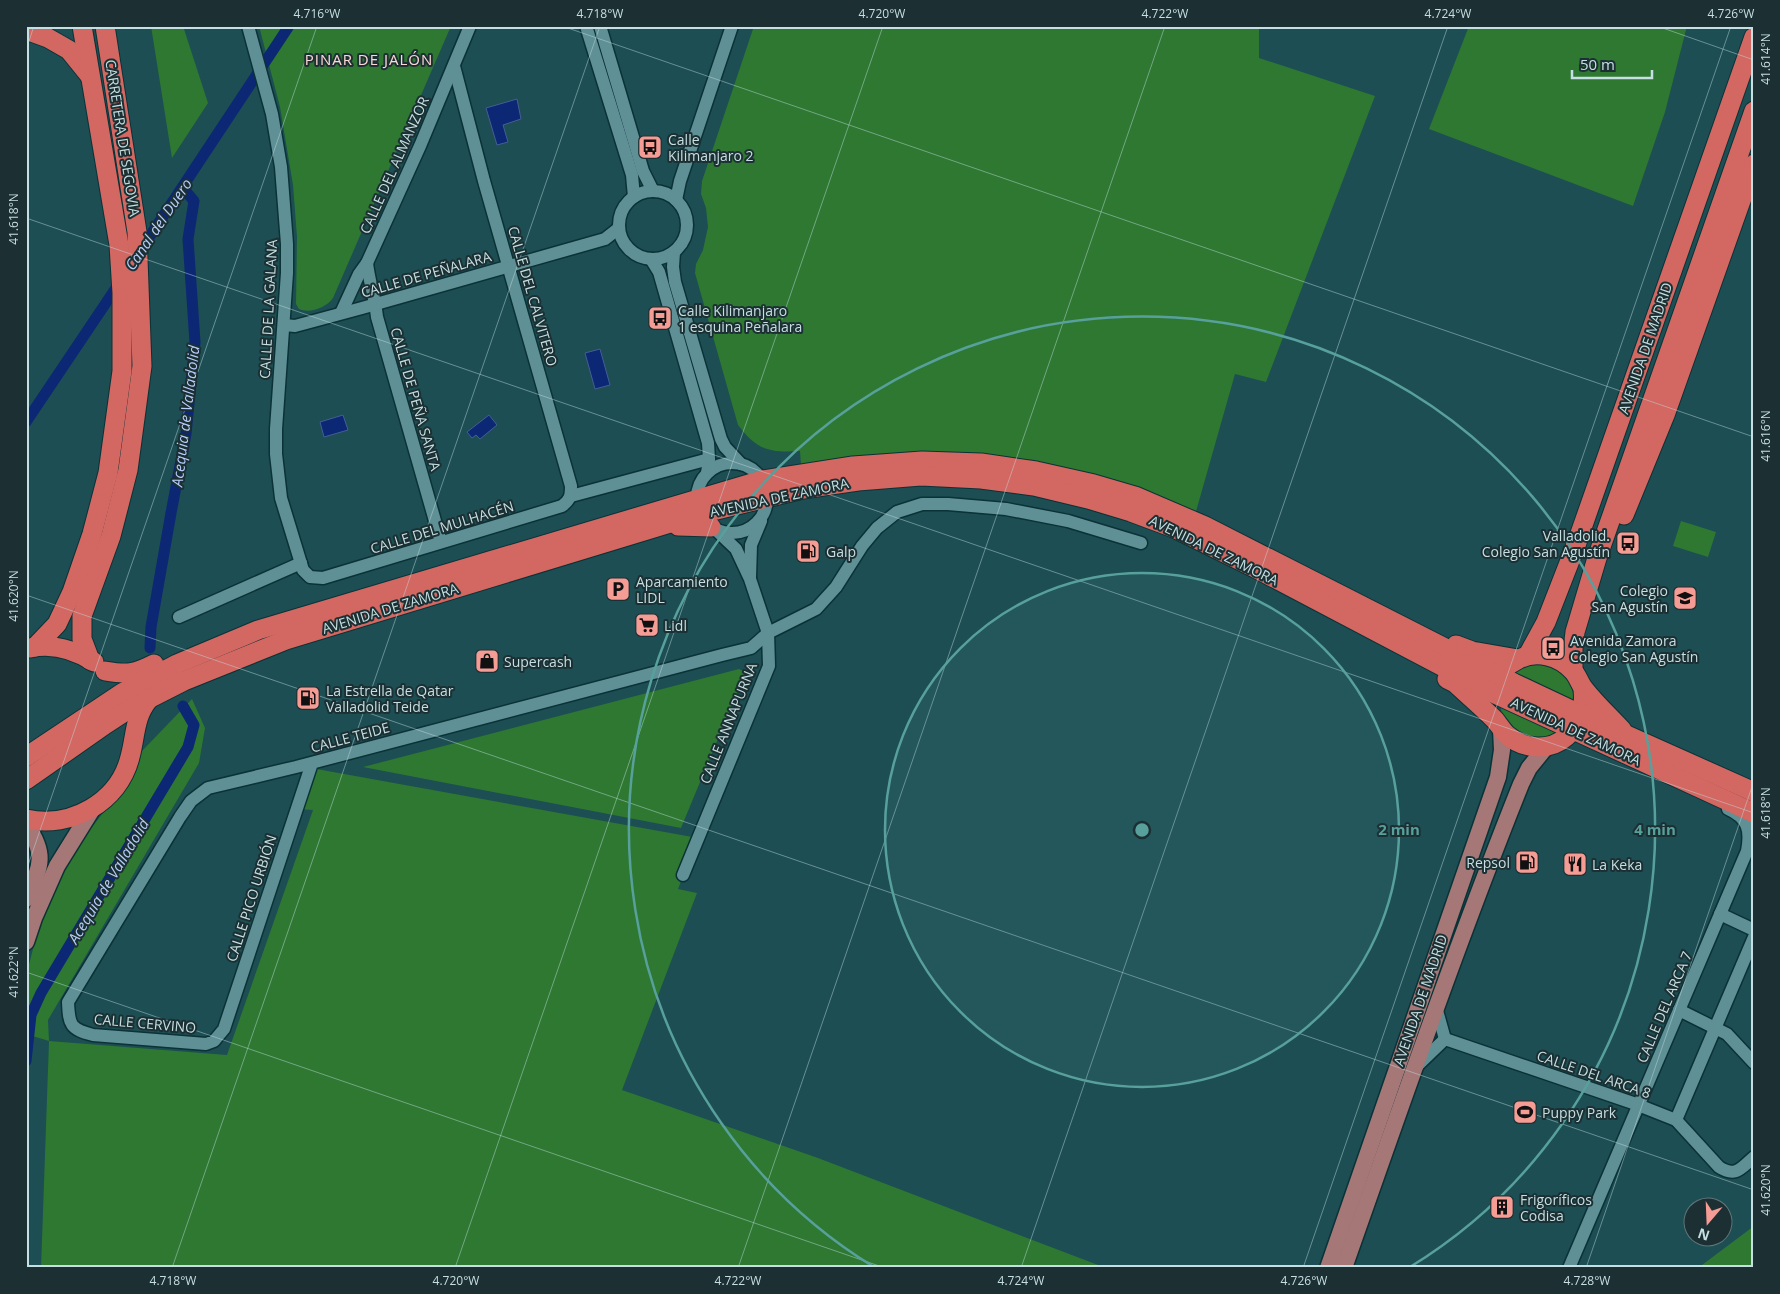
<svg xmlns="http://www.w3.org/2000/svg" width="1780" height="1294" font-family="'Open Sans',sans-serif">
	<rect width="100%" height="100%" fill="#1c4e54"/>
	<!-- green -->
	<g fill="#2e7832">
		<polygon points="151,26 183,26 208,103 172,158"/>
		<path d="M259 26H451L333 298C327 307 310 314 299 309L296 304 297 237 293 185 280 107Z"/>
		<path d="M754 26H1259V58L1375 96 1266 382 1235 374 1195 515 801 465 800 451C769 453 757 450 738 425L695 273 696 264 703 250 708 227 706 208 701 194 702 181Z"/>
		<polygon points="1469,26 1687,26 1665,112 1633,206 1429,129"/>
		<polygon points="1681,521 1716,532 1708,557 1673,546"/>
		<path d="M1540 664C1562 668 1573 680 1574 702L1510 676 1525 666Z"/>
		<polygon points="739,669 743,671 744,676 681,828 363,767"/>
		<polygon points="192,699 205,728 199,763 48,1020 49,1041 227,1055 313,810 297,809 311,768 698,838 678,889 697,893 622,1090 818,1158 1106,1268 41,1268 49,1041 26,1034 26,976 40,922 63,869 87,833 127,783 142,751"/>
		<polygon points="1500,700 1561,730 1556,735 1532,740 1512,730 1502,716"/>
		<polygon points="1754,1226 1754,1268 1698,1268"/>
	</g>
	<!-- water -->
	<g fill="#0c2774" stroke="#445e95">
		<polygon points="517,99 521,119 503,125 508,142 497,145 486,108"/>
		<polygon points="600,349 610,385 595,389 585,353"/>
		<polygon points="343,415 348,430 324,437 320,422"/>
		<polygon points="489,415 497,425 480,439 476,435 472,438 467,432"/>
	</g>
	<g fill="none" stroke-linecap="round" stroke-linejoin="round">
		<!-- canal -->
		<g stroke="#0c2774" stroke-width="11">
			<polyline points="138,254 289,26"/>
			<polyline points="26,422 120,282"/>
			<polyline points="150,648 151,627 171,513 186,434 195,342 188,239 194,201 183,188"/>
			<polyline points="26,1061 31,1015 41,993 188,747 194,725 183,706"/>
		</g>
		<!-- minor casing -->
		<g stroke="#0b3236" stroke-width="15">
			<g id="minor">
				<path d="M248 26 272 114 281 167 287 244V273L276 429V454L281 498 303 570 310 577 323 578 562 506C570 500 571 496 571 486L484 181 454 66"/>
				<polyline points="586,26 632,175 634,197"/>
				<polyline points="600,26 643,171 653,191"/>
				<circle cx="653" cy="225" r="34"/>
				<polyline points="676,200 680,181 732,26"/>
				<polyline points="674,252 673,267 675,282 721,439 725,447 741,464"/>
				<polyline points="651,259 659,272 708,443 709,459 707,473"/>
				<path d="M367 263C369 281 375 298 377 317L441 542"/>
				<polyline points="341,313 359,274 367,263 420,146 470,26"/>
				<polyline points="284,325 295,326 362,308 605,239 619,228"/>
				<circle cx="732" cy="498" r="35"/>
				<polyline points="571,496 709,459"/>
				<polyline points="750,577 751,545 761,521"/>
				<polyline points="179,617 301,563"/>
				<path d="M312 763 224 1029 214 1041 206 1044 93 1035C70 1029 69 1025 68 1002L180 817 191 801 208 788 296 767 722 655 751 648 768 633 816 609 836 587 862 546 877 528 897 512 922 504H948L1006 509 1068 521 1141 543"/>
				<polyline points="683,875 769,666 768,633 750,579 736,549 715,529"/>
				<polyline points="1720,914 1754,930"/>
				<polyline points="1436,1007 1445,1039"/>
				<polyline points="1679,1010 1727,1034 1754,1063"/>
				<path d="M1445 1039 1633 1103 1676 1120 1719 1167C1736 1178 1741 1168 1754 1157"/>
				<polyline points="1416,1067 1445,1039"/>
				<polyline points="1676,1120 1754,937"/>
				<path d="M1569 1268 1747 851C1751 830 1748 818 1728 809"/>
			</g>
		</g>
		<!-- major casing -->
		<g stroke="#0b3236" stroke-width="19">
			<g id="major">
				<path d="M26 824C48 856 40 867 26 899"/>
				<polyline points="26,942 34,918 57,866 93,808"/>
				<polyline points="1328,1268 1498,777 1502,750 1501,729"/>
				<path d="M1344 1268C1401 1106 1457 944 1521 784L1529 768 1546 747"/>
			</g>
		</g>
		<!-- highway casing -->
		<g stroke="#0b3236" stroke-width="21">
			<g id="highway">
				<polyline points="26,30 48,38 69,50 90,76"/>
				<polyline points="1624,515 1665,415 1754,164"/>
				<polyline points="678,526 711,527"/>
				<polyline points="1456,645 1472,651 1518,659"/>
				<polyline points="35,647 57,624 72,592 92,534 108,473 122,371 122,293 119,245 82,26"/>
				<path d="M30 648C52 643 75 650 94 662"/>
				<polyline points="1528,655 1546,622 1576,545 1754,37"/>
				<polyline points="90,660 82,639 82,616 111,536 128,470 142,366 137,232 105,26"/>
				<path d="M105 671C128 675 134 674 154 664"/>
				<polyline points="1573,671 1573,649 1575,632 1597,558 1754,111"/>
				<path d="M1447 679 1455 683C1468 695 1482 707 1495 720 1499 725 1502 730 1507 735 1523 749 1549 752 1566 737 1581 724 1585 709 1583 689"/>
				<path d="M1494 687C1498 674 1508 664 1519 659 1537 650 1559 656 1573 671 1578 676 1580 685 1585 690 1596 704 1610 717 1622 730"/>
				<polyline points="26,757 122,693 177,664 258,630 762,480 853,466 922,461 981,463 1036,471 1094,484 1135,496 1205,526 1514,683 1582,715 1754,792"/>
				<polyline points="26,780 106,724 129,709 184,681 286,640 700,514 803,489 858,481 921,476 981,479 1034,486 1088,499 1131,512 1174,528 1255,568 1493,693 1754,813"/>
				<path d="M26 819C71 829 119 802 130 757 136 735 134 717 149 699"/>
			</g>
		</g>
		<!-- minor -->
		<use href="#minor" stroke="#5f9096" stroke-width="12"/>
		<!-- major -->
		<use href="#major" stroke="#a57777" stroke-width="16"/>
		<!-- highway -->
		<use href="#highway" stroke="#d36762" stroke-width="19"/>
	</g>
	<!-- ticks -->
	<path fill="none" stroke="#c6dfe2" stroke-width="1" stroke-opacity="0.45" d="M562 26 1754 437M1657 26 1754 60M26 50 34 26M26 218 1754 813M26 595 1754 1190M26 871 317 26M26 972 885 1268M172 1268 600 26M455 1268 883 26M738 1268 1165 26M1021 1268 1448 26M1303 1268 1731 26M1586 1268 1754 781"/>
	<!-- distance rings -->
	<circle cx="1142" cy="830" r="257" fill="#58a09c" fill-opacity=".12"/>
	<g fill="none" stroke="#58a09c" stroke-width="2.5">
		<circle cx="1142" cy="830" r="257"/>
		<path d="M874 1267A513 513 0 1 1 1410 1267"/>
	</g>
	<!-- icons -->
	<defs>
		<g id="bus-square" transform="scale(1.25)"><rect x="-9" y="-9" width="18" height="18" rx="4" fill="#f59c95" stroke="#1c3033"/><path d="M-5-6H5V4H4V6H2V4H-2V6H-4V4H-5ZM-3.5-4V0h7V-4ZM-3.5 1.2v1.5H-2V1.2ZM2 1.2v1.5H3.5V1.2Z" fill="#111"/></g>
		<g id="fuel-square" transform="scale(1.25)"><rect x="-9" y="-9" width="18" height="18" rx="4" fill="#f59c95" stroke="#1c3033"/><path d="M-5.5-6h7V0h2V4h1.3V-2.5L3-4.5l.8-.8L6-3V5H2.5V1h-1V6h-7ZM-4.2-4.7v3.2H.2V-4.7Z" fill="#111"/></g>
		<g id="parking-square" transform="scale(1.25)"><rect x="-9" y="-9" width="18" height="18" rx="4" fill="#f59c95" stroke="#1c3033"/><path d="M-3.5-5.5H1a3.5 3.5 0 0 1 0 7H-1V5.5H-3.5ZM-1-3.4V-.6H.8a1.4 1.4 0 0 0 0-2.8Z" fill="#111"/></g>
		<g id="school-square" transform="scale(1.25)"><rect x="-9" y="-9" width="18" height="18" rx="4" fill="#f59c95" stroke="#1c3033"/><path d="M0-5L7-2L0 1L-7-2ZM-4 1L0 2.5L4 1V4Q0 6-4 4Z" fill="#111"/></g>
		<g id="supermarket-square" transform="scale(1.25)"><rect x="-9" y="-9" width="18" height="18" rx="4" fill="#f59c95" stroke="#1c3033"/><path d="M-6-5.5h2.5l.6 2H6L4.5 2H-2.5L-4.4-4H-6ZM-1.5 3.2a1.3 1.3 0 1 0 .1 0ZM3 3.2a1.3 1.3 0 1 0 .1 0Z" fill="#111"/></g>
		<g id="shop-square" transform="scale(1.25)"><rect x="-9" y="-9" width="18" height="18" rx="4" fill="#f59c95" stroke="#1c3033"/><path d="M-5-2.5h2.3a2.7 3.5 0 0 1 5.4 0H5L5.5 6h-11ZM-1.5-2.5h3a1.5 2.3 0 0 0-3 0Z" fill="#111"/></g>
		<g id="restaurant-square" transform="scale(1.25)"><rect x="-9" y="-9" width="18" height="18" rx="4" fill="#f59c95" stroke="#1c3033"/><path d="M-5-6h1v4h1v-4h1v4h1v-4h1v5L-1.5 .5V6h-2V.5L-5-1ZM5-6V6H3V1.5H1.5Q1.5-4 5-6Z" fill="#111"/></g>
		<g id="stadium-square" transform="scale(1.25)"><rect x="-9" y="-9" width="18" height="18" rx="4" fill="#f59c95" stroke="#1c3033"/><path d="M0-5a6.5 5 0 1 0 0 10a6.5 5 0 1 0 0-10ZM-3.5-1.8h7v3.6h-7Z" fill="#111"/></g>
		<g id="building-square" transform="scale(1.25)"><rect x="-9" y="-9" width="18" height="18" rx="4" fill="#f59c95" stroke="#1c3033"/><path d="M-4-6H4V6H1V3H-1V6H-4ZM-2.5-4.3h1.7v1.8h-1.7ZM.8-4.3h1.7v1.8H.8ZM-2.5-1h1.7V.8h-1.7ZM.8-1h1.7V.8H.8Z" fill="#111"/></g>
	</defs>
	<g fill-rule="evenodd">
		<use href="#bus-square" x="650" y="147"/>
		<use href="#bus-square" x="660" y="318"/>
		<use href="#bus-square" x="1628" y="543"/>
		<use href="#fuel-square" x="808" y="551"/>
		<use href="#parking-square" x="618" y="589"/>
		<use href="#school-square" x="1685" y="598"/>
		<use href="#supermarket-square" x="647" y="625"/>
		<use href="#bus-square" x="1553" y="648"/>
		<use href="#shop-square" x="487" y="661"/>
		<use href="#fuel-square" x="308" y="698"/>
		<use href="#fuel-square" x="1527" y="862"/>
		<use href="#restaurant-square" x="1575" y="864"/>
		<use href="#stadium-square" x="1525" y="1112"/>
		<use href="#building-square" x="1502" y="1207"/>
	</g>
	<g text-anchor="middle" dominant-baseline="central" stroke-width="4" stroke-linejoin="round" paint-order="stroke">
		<!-- street labels -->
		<g font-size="14" fill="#c6dfe2" stroke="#1c3033">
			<text transform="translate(123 138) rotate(81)">CARRETERA DE SEGOVIA</text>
			<text transform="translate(394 165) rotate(-66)">CALLE DEL ALMANZOR</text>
			<text transform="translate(426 274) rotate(-16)">CALLE DE PEÑALARA</text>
			<text transform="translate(533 296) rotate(74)">CALLE DEL CALVITERO</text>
			<text transform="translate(268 309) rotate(-87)">CALLE DE LA GALANA</text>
			<text transform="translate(1645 348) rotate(-71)">AVENIDA DE MADRID</text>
			<text transform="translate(416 399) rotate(74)">CALLE DE PEÑA SANTA</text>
			<text transform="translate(779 497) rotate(-12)">AVENIDA DE ZAMORA</text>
			<text transform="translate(442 527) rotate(-17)">CALLE DEL MULHACÉN</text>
			<text transform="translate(1214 550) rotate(26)">AVENIDA DE ZAMORA</text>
			<text transform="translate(390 608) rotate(-17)">AVENIDA DE ZAMORA</text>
			<text transform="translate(728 723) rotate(-68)">CALLE ANNAPURNA</text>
			<text transform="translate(1576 731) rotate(25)">AVENIDA DE ZAMORA</text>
			<text transform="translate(350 737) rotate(-15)">CALLE TEIDE</text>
			<text transform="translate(251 898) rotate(-72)">CALLE PICO URBIÓN</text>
			<text transform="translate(1420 1000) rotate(-71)">AVENIDA DE MADRID</text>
			<text transform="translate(1664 1007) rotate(-67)">CALLE DEL ARCA 7</text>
			<text transform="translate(145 1023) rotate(5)">CALLE CERVINO</text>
			<text transform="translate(1594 1074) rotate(19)">CALLE DEL ARCA 8</text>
		</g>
		<!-- poi labels -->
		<g font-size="14" fill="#c6dfe2" stroke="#1c3033" text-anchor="start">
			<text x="668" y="139">Calle<tspan x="668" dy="16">Kilimanjaro 2</tspan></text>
			<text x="678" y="310">Calle Kilimanjaro<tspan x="678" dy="16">1 esquina Peñalara</tspan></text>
			<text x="1610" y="535" text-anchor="end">Valladolid.<tspan x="1610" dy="16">Colegio San Agustín</tspan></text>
			<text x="826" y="551">Galp</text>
			<text x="636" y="581">Aparcamiento<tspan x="636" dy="16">LIDL</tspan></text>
			<text x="1668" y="590" text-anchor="end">Colegio<tspan x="1668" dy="16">San Agustín</tspan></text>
			<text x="664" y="625">Lidl</text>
			<text x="1570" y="640">Avenida Zamora<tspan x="1570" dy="16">Colegio San Agustín</tspan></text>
			<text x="504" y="661">Supercash</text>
			<text x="326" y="690">La Estrella de Qatar<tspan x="326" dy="16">Valladolid Teide</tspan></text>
			<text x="1510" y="862" text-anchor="end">Repsol</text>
			<text x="1592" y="864">La Keka</text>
			<text x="1542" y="1112">Puppy Park</text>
			<text x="1520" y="1199">Frigoríficos<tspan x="1520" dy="16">Codisa</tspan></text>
		</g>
		<!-- neighbourhood labels -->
		<g font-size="15" letter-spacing="1" fill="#fcd9d6" stroke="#1c3033">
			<text x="369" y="59">PINAR DE JALÓN</text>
		</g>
		<!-- water labels -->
		<g font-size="15" font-style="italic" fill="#b8cefa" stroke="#1c3033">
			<text transform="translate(158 224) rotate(-56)">Canal del Duero</text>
			<text transform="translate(185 416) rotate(-83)">Acequia de Valladolid</text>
			<text transform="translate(108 881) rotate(-59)">Acequia de Valladolid</text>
		</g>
	</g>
	<circle cx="1142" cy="830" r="8" fill="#58a09c" stroke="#1c3033" stroke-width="2.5"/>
	<g font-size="15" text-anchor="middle" font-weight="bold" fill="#58a09c" stroke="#1c3033" stroke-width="4" stroke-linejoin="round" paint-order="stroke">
		<text x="1399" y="835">2 min</text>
		<text x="1655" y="835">4 min</text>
	</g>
	<!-- border -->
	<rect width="1780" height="1294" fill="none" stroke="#1c3033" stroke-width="55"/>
	<!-- north arrow -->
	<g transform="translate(1708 1222) rotate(199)"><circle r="24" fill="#1c3033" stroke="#607679"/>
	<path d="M0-4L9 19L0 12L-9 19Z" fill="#f59c95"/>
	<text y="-8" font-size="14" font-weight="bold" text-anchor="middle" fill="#c6dfe2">N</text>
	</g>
	<!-- scale -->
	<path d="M1572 70v8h80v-8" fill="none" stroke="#c6dfe2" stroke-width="2.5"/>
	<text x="1580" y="70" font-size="15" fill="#c6dfe2" stroke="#1c3033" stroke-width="4" paint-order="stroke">50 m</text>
	<rect x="28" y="28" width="1724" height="1238" fill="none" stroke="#c6dfe2" stroke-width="2"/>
	<g font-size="12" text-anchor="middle" fill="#c6dfe2">
		<text x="317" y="18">4.716°W</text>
		<text x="600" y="18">4.718°W</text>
		<text x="882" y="18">4.720°W</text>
		<text x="1165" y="18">4.722°W</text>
		<text x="1448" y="18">4.724°W</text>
		<text x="1731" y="18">4.726°W</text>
		<text transform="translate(1766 59) rotate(-90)" y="4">41.614°N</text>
		<text transform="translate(14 219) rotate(-90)" y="4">41.618°N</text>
		<text transform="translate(1766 436) rotate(-90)" y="4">41.616°N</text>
		<text transform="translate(14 596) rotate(-90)" y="4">41.620°N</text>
		<text transform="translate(1766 813) rotate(-90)" y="4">41.618°N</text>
		<text transform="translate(14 972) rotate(-90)" y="4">41.622°N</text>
		<text transform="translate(1766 1190) rotate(-90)" y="4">41.620°N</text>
		<text x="173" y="1285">4.718°W</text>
		<text x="456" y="1285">4.720°W</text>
		<text x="738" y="1285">4.722°W</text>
		<text x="1021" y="1285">4.724°W</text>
		<text x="1304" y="1285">4.726°W</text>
		<text x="1587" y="1285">4.728°W</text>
	</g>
</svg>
